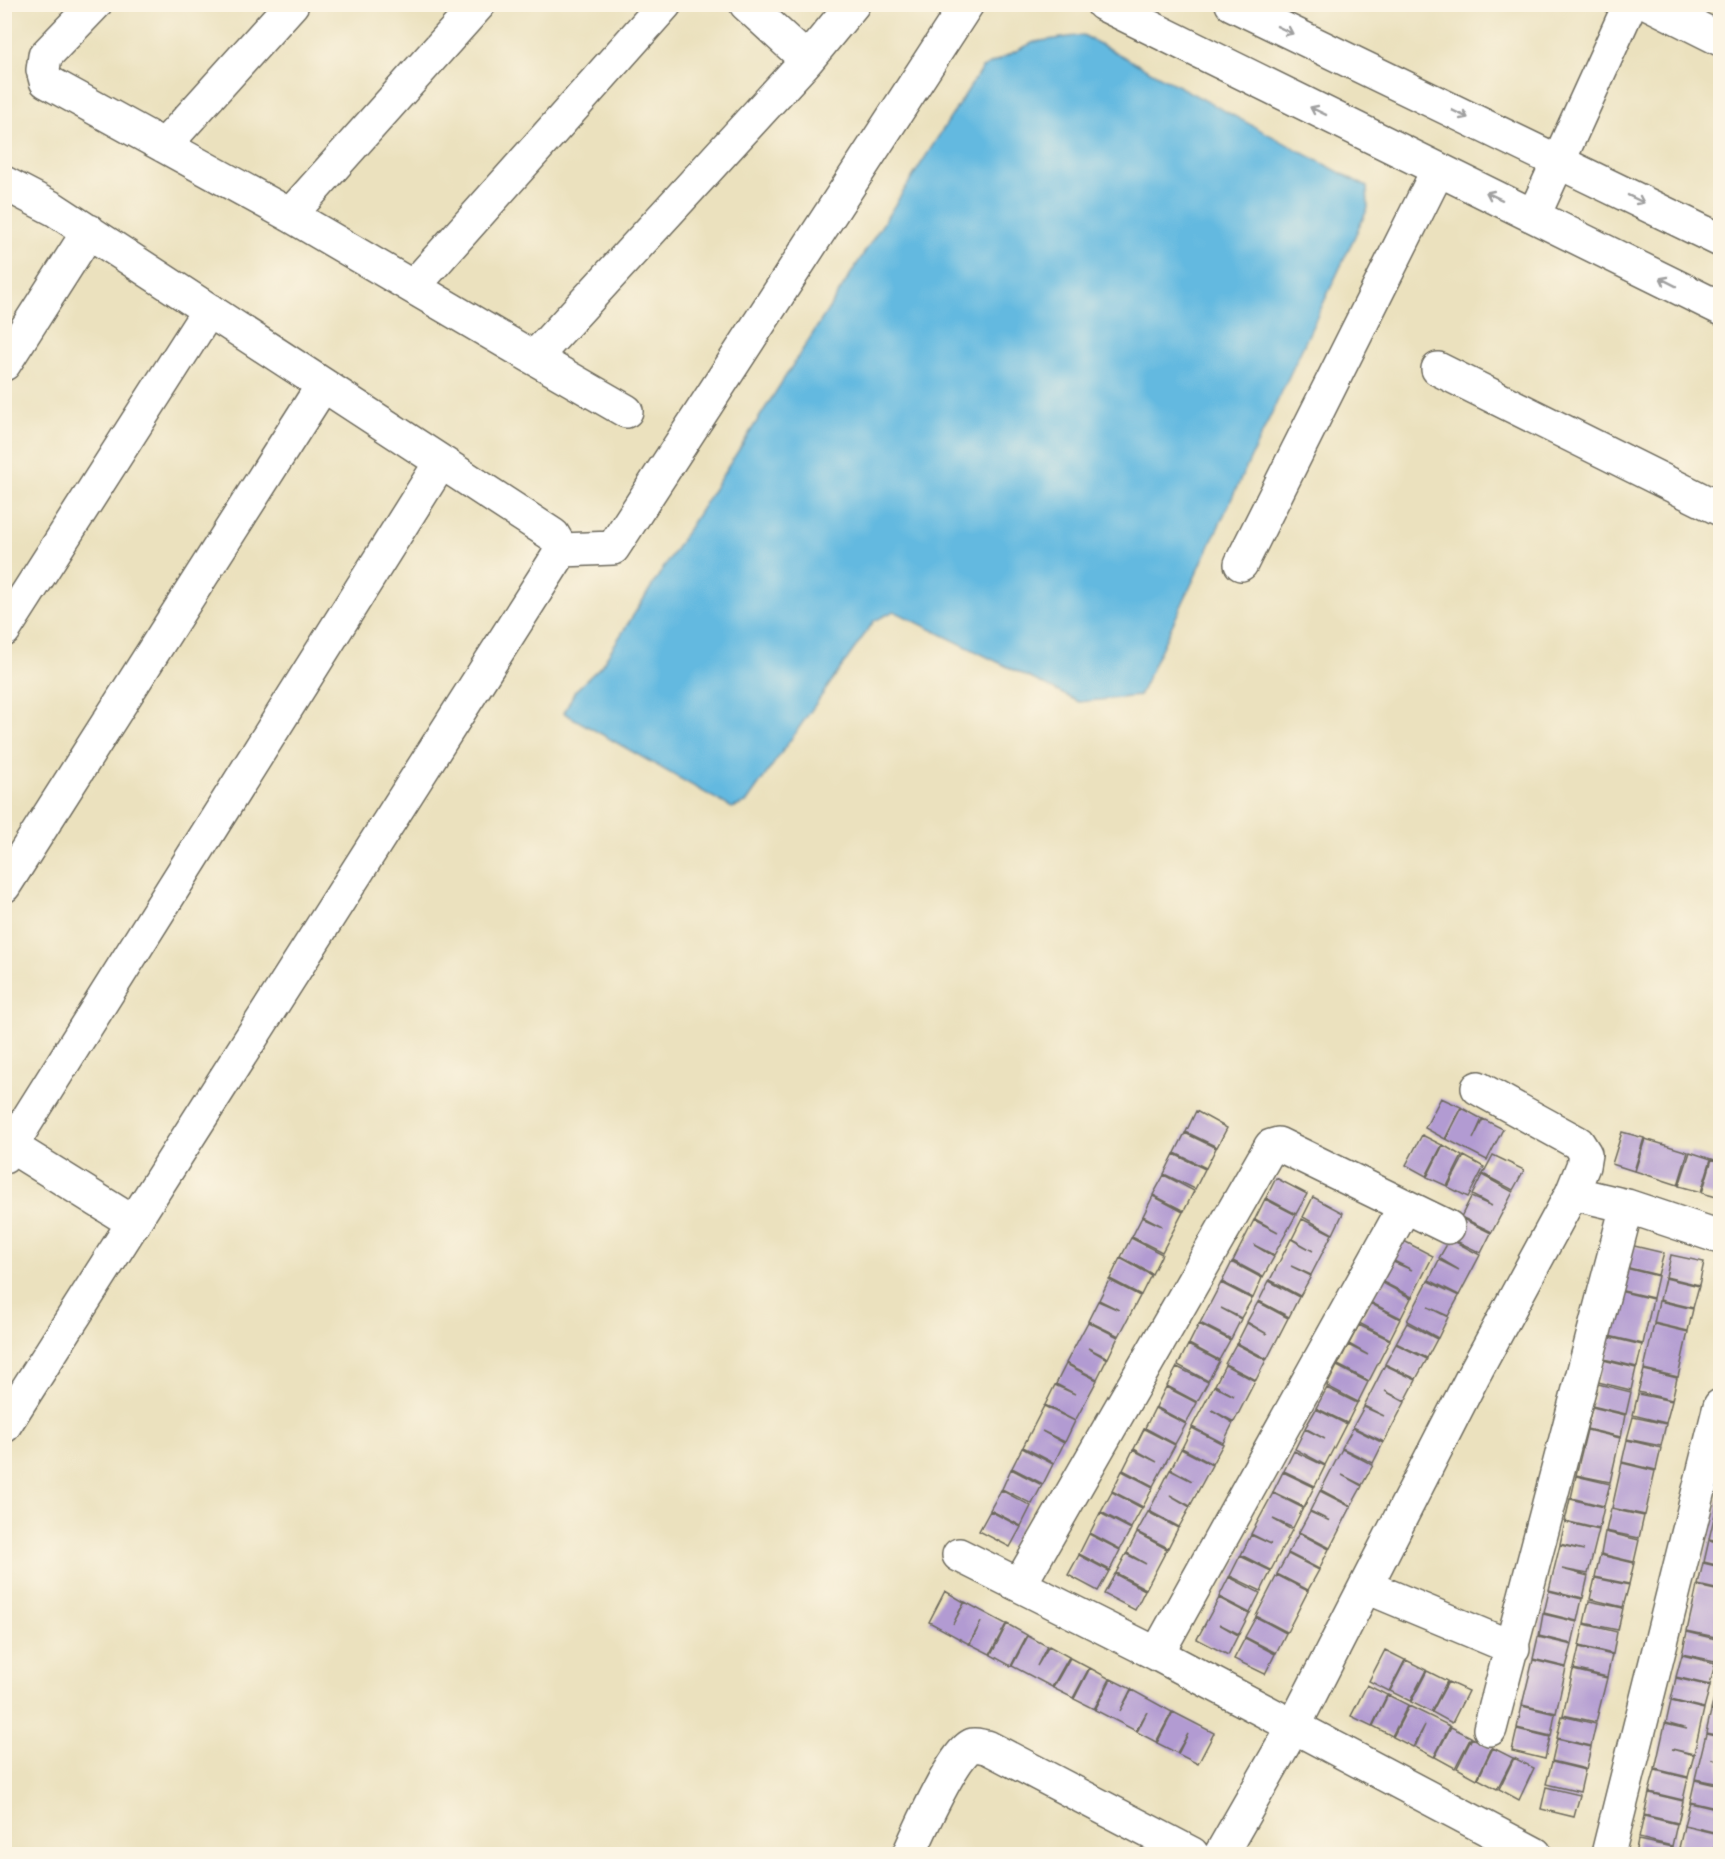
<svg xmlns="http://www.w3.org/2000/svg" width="1725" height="1859" viewBox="0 0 1725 1859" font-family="Dekko,sans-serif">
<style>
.water{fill:#64b9e0;stroke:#487286;stroke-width:1.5}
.building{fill:#b29bd2}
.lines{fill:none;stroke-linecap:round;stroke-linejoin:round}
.minor-casing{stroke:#6e6b5e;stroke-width:36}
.minor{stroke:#fff;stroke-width:33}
.oneway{stroke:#a0a0a0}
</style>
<rect width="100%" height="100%" fill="#fcf5e5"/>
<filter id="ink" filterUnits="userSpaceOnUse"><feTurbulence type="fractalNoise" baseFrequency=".0167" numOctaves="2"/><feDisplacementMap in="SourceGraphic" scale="12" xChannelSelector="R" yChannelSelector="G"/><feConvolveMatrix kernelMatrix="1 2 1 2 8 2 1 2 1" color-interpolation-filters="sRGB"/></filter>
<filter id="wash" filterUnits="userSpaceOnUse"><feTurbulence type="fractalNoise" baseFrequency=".008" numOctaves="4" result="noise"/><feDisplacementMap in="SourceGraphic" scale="24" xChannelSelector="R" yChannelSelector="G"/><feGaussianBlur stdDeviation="1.35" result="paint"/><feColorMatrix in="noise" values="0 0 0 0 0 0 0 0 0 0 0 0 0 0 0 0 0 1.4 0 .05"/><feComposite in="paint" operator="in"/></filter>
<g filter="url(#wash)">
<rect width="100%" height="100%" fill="#ebe1be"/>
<path class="water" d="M1083,35L1367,187L1368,208L1139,696L1079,702L894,611L874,621L746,803L732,808L564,713L575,691L601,666L982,68L1034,42Z"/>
<g id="blocks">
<path class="building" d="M1441,1098L1461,1107L1445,1139L1425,1128Z
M1462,1108L1482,1119L1473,1139L1483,1119L1503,1129L1487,1160L1446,1139Z
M1196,1111L1227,1128L1217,1147L1186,1132Z
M1622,1132L1644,1138L1634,1171L1612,1164Z
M1185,1133L1216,1148L1206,1168L1175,1153Z
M1422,1135L1442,1145L1426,1176L1406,1165Z
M1645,1139L1688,1152L1678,1185L1635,1171Z
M1443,1145L1462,1156L1447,1186L1427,1177Z
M1690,1152L1711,1159L1701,1192L1679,1186Z
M1174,1154L1205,1169L1195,1189L1164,1174Z
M1493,1155L1524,1170L1513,1190L1483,1174Z
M1464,1156L1484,1167L1468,1197L1448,1187Z
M1712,1159L1720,1162V1198L1702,1193Z
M1164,1175L1194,1191L1184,1211L1153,1195Z
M1482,1175L1513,1192L1492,1232L1461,1217L1471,1197L1492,1206L1472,1195Z
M1276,1178L1307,1194L1296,1214L1266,1198Z
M1153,1196L1183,1212L1162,1252L1132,1237L1142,1217L1162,1226L1143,1216Z
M1313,1197L1343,1213L1333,1234L1303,1217Z
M1265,1199L1296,1215L1274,1255L1254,1245L1274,1257L1263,1277L1233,1261L1254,1220L1278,1232L1255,1219Z
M1461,1218L1491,1233L1481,1253L1450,1238Z
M1302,1219L1332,1234L1311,1275L1291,1266L1311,1276L1300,1296L1270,1280L1291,1239L1313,1251L1292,1239Z
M1131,1238L1162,1254L1152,1274L1121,1257Z
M1450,1239L1480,1255L1459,1295L1429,1280L1439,1260L1459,1270L1439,1258Z
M1402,1240L1433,1256L1412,1297L1381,1281L1391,1261L1412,1270L1392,1260Z
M1630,1245L1664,1253L1658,1275L1625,1267Z
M1671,1255L1704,1262L1699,1285L1666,1277Z
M1120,1258L1151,1275L1141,1295L1110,1279Z
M1232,1262L1262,1278L1253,1298L1222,1282Z
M1625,1268L1658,1276L1653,1298L1619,1290Z
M1665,1278L1699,1286L1693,1308L1660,1300Z
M1109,1280L1140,1296L1119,1336L1088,1321L1098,1301L1119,1310L1099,1300Z
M1269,1281L1299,1297L1289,1317L1259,1301Z
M1428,1281L1459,1296L1448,1316L1428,1307L1448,1317L1438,1338L1407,1321Z
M1381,1282L1411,1298L1401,1318L1370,1302Z
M1221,1283L1252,1299L1241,1318L1221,1308L1241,1319L1231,1339L1200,1323Z
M1619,1291L1653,1299L1643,1344L1609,1336Z
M1659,1301L1693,1309L1688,1331L1654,1323Z
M1258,1302L1288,1318L1267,1359L1237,1343L1247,1323L1267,1334L1247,1322Z
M1370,1303L1400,1319L1390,1339L1359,1323Z
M1088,1322L1118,1337L1108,1358L1088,1348L1107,1359L1097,1379L1066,1363Z
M1407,1323L1437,1339L1427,1358L1396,1343Z
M1199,1324L1230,1340L1219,1360L1189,1344Z
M1654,1324L1688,1332L1678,1377L1644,1369Z
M1359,1325L1390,1340L1369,1381L1338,1365L1348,1345L1368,1355L1349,1344Z
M1609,1337L1642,1345L1637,1367L1604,1359Z
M1236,1344L1266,1360L1256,1380L1225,1364Z
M1396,1344L1427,1359L1416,1379L1385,1364Z
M1188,1345L1219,1361L1208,1381L1178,1365Z
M1603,1360L1636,1368L1631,1390L1598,1382Z
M1066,1364L1097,1380L1075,1421L1045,1405L1055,1385L1075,1394L1056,1384Z
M1225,1365L1255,1381L1234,1422L1212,1410L1233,1423L1223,1443L1192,1427L1214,1386L1234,1396L1215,1385Z
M1385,1365L1416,1380L1405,1401L1385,1391L1405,1402L1384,1442L1353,1427L1364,1407L1384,1416L1364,1406Z
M1337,1366L1368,1382L1358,1402L1327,1386Z
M1177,1367L1208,1382L1197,1402L1167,1386Z
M1644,1370L1677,1378L1672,1400L1638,1392Z
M1598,1384L1631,1392L1626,1414L1592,1406Z
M1166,1387L1197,1403L1186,1423L1156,1407Z
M1327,1388L1357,1403L1347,1423L1316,1408Z
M1638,1394L1672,1401L1666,1423L1633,1415Z
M1044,1406L1075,1421L1065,1442L1042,1431L1064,1443L1054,1463L1023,1447Z
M1592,1407L1625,1415L1621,1437L1587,1429Z
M1155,1408L1186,1424L1175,1444L1145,1428Z
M1316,1409L1346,1424L1325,1465L1295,1449L1305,1429L1325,1439L1305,1428Z
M1633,1417L1666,1424L1661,1446L1627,1439Z
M1192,1428L1223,1444L1212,1464L1182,1448Z
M1353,1428L1383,1443L1373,1463L1342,1448Z
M1144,1429L1175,1445L1153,1486L1123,1470L1133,1450L1157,1462L1134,1449Z
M1587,1430L1620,1438L1610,1482L1576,1475Z
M1627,1440L1661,1448L1656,1470L1622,1462Z
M1022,1448L1053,1464L1043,1484L1012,1468Z
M1181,1449L1212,1465L1190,1506L1170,1495L1190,1507L1179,1527L1149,1511L1170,1470L1192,1481L1171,1469Z
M1342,1449L1373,1465L1362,1485L1342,1475L1362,1486L1351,1506L1321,1490Z
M1294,1451L1325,1466L1315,1486L1284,1471Z
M1622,1463L1655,1471L1645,1515L1612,1508Z
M1011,1469L1042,1485L1032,1504L1002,1489Z
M1122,1471L1153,1487L1143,1507L1112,1491Z
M1283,1472L1314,1487L1304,1507L1273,1492Z
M1576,1476L1610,1484L1604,1506L1571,1498Z
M1001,1490L1031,1506L1021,1526L990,1510Z
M1320,1491L1351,1507L1330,1548L1299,1532L1310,1512L1330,1521L1310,1511Z
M1112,1492L1142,1508L1131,1528L1101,1512Z
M1273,1493L1303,1508L1293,1528L1273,1519L1292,1530L1271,1570L1241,1555L1251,1535L1271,1544L1251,1534Z
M1720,1493V1541L1709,1539Z
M1570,1499L1604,1507L1599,1529L1565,1521Z
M1611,1509L1644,1516L1639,1538L1606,1531Z
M990,1511L1021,1527L1010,1547L979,1531Z
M1148,1512L1178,1528L1168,1548L1137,1532Z
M1100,1513L1131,1529L1120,1549L1090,1533Z
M1565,1522L1599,1530L1588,1574L1562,1569L1588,1576L1583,1598L1549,1590L1560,1545L1584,1550L1560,1544Z
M1605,1532L1639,1540L1634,1562L1601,1554Z
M1137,1533L1167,1549L1146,1589L1116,1573L1126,1554L1146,1564L1127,1553Z
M1299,1533L1329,1549L1319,1569L1288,1553Z
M1089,1534L1120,1550L1110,1570L1079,1554Z
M1709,1540L1720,1543V1566L1704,1562Z
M1288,1554L1319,1570L1308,1590L1277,1574Z
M1079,1555L1109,1571L1098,1591L1068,1575Z
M1600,1555L1634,1563L1629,1584L1595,1577Z
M1240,1556L1271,1571L1261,1591L1230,1576Z
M1703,1563L1720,1567V1590L1698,1585Z
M1115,1574L1145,1590L1135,1610L1104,1594Z
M1277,1575L1308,1591L1287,1632L1256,1616Z
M1229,1577L1260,1593L1250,1613L1219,1597Z
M1595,1578L1629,1585L1623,1607L1590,1599Z
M1697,1586L1720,1591V1638L1687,1631Z
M945,1591L964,1602L953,1624L965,1602L1006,1624L990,1654L970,1644L981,1622L969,1644L929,1622Z
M1549,1591L1582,1599L1577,1621L1544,1613Z
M1219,1598L1249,1614L1239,1634L1219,1624L1238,1635L1228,1655L1197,1639Z
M1589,1601L1623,1608L1618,1630L1584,1623Z
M1543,1614L1577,1622L1572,1644L1539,1636Z
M1256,1617L1286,1633L1276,1653L1245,1637Z
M1007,1624L1027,1635L1011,1666L991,1655Z
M1584,1624L1617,1632L1613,1654L1579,1646Z
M1687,1632L1720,1640L1715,1661L1682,1654Z
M1028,1636L1047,1646L1037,1666L1049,1646L1069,1657L1052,1687L1012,1666Z
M1538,1637L1572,1645L1566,1667L1533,1659Z
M1245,1638L1275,1654L1265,1674L1234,1659Z
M1579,1647L1612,1655L1607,1677L1574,1669Z
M1385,1650L1405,1660L1389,1691L1369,1681Z
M1682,1655L1715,1663L1710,1685L1676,1677Z
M1070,1658L1089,1668L1073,1698L1053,1688Z
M1406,1660L1426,1670L1410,1701L1390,1691Z
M1533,1660L1566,1668L1556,1713L1522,1705Z
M1090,1668L1110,1679L1094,1709L1074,1699Z
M1573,1670L1607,1678L1596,1722L1563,1715Z
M1427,1671L1447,1681L1431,1712L1411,1702Z
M1676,1678L1710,1686L1704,1708L1671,1700Z
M1111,1679L1131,1689L1120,1711L1132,1690L1172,1712L1156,1742L1137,1732L1147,1712L1136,1731L1095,1710Z
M1448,1682L1468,1691L1452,1723L1432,1712Z
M1367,1685L1387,1695L1372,1726L1351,1716Z
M1717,1688L1720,1689V1712L1711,1710Z
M1388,1695L1408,1705L1392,1736L1373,1726Z
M1671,1701L1704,1709L1694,1754L1672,1749L1694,1755L1688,1777L1655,1769L1665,1724L1687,1729L1666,1723Z
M1409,1706L1450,1726L1434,1757L1415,1747L1425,1725L1413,1747L1393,1737Z
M1522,1706L1555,1714L1551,1736L1517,1728Z
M1711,1711L1720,1713V1736L1706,1733Z
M1173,1712L1214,1733L1198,1764L1178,1754L1188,1734L1177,1753L1157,1743Z
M1562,1716L1596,1724L1591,1746L1557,1738Z
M1451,1727L1471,1737L1455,1768L1435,1757Z
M1517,1729L1550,1737L1545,1759L1512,1751Z
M1706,1734L1720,1737V1760L1712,1759L1720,1761V1784L1695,1779Z
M1472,1738L1492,1747L1477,1779L1457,1768Z
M1557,1739L1591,1747L1586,1769L1552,1761Z
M1493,1748L1513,1758L1497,1789L1478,1779Z
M1514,1758L1534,1768L1519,1800L1499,1789Z
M1552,1762L1585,1770L1580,1792L1546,1784Z
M1655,1770L1688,1778L1683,1800L1649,1792Z
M1695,1780L1720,1786V1809L1690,1802Z
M1546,1787L1580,1795L1574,1817L1541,1809Z
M1649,1793L1683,1801L1678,1823L1644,1815Z
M1690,1803L1720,1810L1718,1833L1684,1825Z
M1644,1816L1677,1824L1672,1846L1639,1838Z
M1684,1826L1718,1834L1713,1854L1679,1848Z
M1638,1840L1672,1847L1670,1854H1635Z
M1679,1849L1698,1854H1678Z"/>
</g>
</g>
<g filter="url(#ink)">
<use href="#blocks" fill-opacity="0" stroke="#6e6b5e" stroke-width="1.5"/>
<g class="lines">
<g class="minor-casing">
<path id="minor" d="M95,4L45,56L43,70L46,81L290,215L534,358L807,60L853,4
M746,4L807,60
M1103,4L1720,308
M1232,4L1720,240
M1650,4L1720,39
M164,146L292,4
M4,183L54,209L553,535L562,550L613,548L967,4
M290,215L479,4
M1534,215L1630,4
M413,287L665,4
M534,358L626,411
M4,364L89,231
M1438,369L1720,509
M1241,564L1438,170
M4,630L209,310
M4,886L323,385
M4,1142L134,1223
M4,1157L441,462
M1572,1193L1627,1206L1720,1237
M4,1426L562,550
M959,1555L1157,1654L1535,1854
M1020,1584L1271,1146L1278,1144L1448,1227
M1367,1587L1513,1648
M1157,1654L1404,1208
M1490,1729L1627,1206
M909,1854C917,1836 956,1748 973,1745C976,1744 983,1747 987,1747L1192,1854
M1221,1854L1293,1728L1473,1376L1572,1193L1583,1166L1585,1154L1578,1143L1478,1088
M1608,1854L1720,1406"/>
</g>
<use href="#minor" class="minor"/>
</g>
<defs><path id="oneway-shaft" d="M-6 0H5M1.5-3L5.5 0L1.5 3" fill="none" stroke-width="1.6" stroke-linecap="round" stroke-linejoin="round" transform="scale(1.5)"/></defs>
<g class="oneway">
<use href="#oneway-shaft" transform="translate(1285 30) rotate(26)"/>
<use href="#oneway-shaft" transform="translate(1318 111) rotate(-154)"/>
<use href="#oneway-shaft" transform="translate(1460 114) rotate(26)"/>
<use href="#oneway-shaft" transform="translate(1494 196) rotate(-155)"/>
<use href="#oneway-shaft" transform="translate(1636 199) rotate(26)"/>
<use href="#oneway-shaft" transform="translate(1668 282) rotate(-153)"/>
</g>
</g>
<rect width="1725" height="1859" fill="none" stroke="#fcf5e5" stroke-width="24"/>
</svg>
